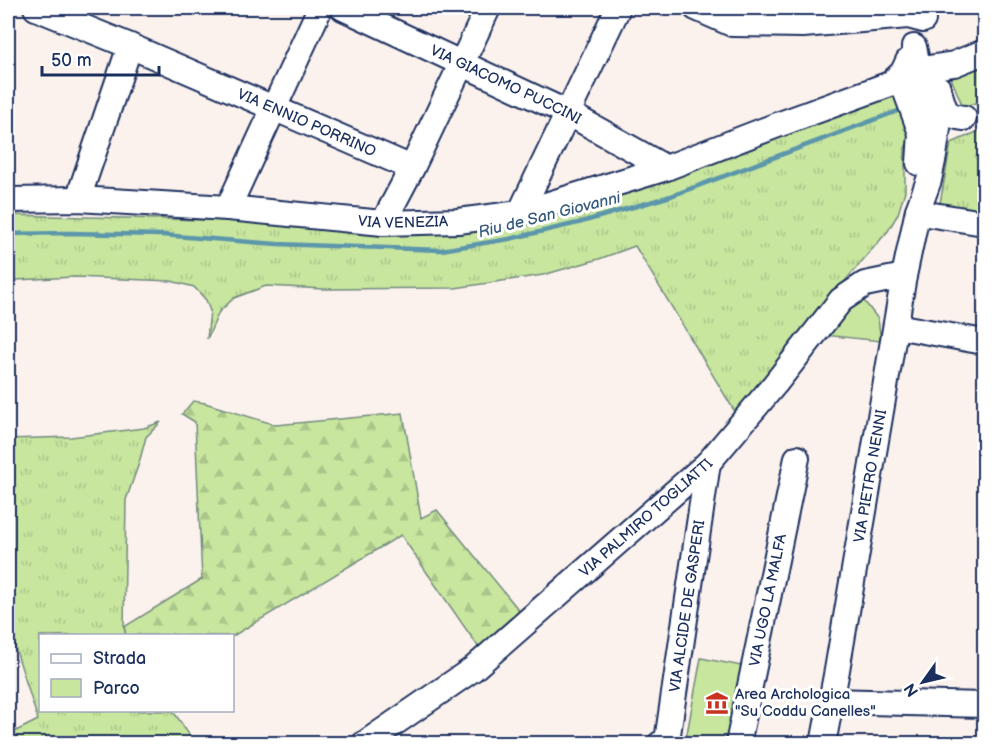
<svg xmlns="http://www.w3.org/2000/svg" width="992" height="751" viewBox="0 0 992 751" font-family="'Balsamiq Sans',sans-serif">
<style>
.grass{fill:url(#grass-tufts);stroke:#728a7e;stroke-width:1.5}
.forest{fill:url(#forest-firs);stroke:#728a7e;stroke-width:1.5}
.park{fill:#c8e69e;stroke:#728a7e;stroke-width:1.5}
.lines{fill:none;stroke-linecap:round;stroke-linejoin:round}
.stream{stroke:#5c96ab;stroke-width:4.5}
.minor-casing{stroke:#1b2f5e;stroke-width:28}
.minor{stroke:#fff;stroke-width:24}
.labels{text-anchor:middle;stroke-width:6;stroke-linejoin:round;paint-order:stroke}
.street-label{font-size:15px;fill:#1b2f5e;stroke:#fff}
.poi-label{font-size:15px;fill:#1b2f5e;stroke:#fff;text-anchor:start}
.water-label{font-size:16px;font-style:italic;fill:#365a7e;stroke:#fff}
</style>
<defs>
<pattern id="grass-tufts" width="24" height="20" patternUnits="userSpaceOnUse" patternTransform="scale(1.5)"><rect width="24" height="20" fill="#c8e69e"/><path d="M3 7l-1-3M5 7V3M7 7l1-3M15 17l-1-3M17 17v-4M19 17l1-3" fill="none" stroke="#abc68a"/></pattern>
<pattern id="forest-firs" width="22" height="20" patternUnits="userSpaceOnUse" patternTransform="scale(1.5)"><rect width="22" height="20" fill="#c8e69e"/><path d="M5 1l3.5 6h-7zM16 11l3.5 6h-7z" fill="#abc68a"/></pattern>
</defs>
<rect width="100%" height="100%" fill="#fcf2ed"/>
<filter id="ink" filterUnits="userSpaceOnUse"><feTurbulence type="fractalNoise" baseFrequency=".0167" numOctaves="2"/><feDisplacementMap in="SourceGraphic" scale="12" xChannelSelector="R" yChannelSelector="G"/><feConvolveMatrix kernelMatrix="1 2 1 2 8 2 1 2 1" color-interpolation-filters="sRGB"/></filter>
<g filter="url(#ink)">
<path class="grass" d="M892,91L898,94L913,131L905,148V191L898,214L888,231L856,268L735,412L635,246L599,259L543,275L455,288L324,289L266,286L234,298L219,312L207,339L210,311L206,300L194,287L171,281L74,277L16,280L8,291V215L361,224L446,233Z
M984,129V211L940,203L951,143Z
M161,422L146,437L139,463L126,500L124,627L126,635L40,636V710L173,711L195,743H8V735L38,720L8,625V439L71,437L144,428Z"/>
<path class="forest" d="M193,401L205,403L276,425L403,413L421,518L437,510L522,614L479,648L401,535L233,636L126,635L124,627L202,579L195,422L182,414Z"/>
<path class="park" d="M984,59V100L963,107L949,73Z
M851,300L865,302L878,319L881,341L823,335Z
M701,658L747,667L732,743H709L686,739Z"/>
<g class="lines">
<path class="stream" d="M8,234L70,233L162,235L277,244L441,250L509,239L578,223L671,196L903,109"/>
<g class="minor-casing">
<g id="minor">
<path id="s1" d="M36,8L130,46L412,168"/>
<path id="s2" d="M343,8L568,113L666,168"/>
<path d="M696,8L732,24L803,25L908,16L923,20"/>
<path d="M908,61L903,72V84L921,133L919,163"/>
<path d="M938,88C945,107 942,116 964,118"/>
<path d="M78,199L130,46"/>
<path id="s3" d="M8,200L78,199L228,208L383,223L458,221L520,213L666,168L780,124L890,84L903,72L954,64L984,52"/>
<path d="M228,208L320,8"/>
<path d="M918,210L927,214L984,223"/>
<path d="M520,213L618,8"/>
<path d="M383,223L412,168L488,8"/>
<path d="M896,326L984,342"/>
<path d="M831,701L984,705"/>
<path id="s4" d="M364,744L473,669L708,463L775,384L841,300L865,284L904,276"/>
<path id="s5" d="M660,744L667,741L708,463"/>
<path id="s6" d="M738,744L797,458"/>
<path id="s7" d="M823,744L837,670L904,276L918,210L929,180L934,156L938,128L921,80L914,47"/>
</g>
</g>
<use href="#minor" class="minor"/>
</g>
</g>
<defs>
<g id="museum-bare" transform="scale(1.8)"><path d="M0-6L6-3V-2H-6V-3ZM-5-1h2V3h-2ZM-1-1h2V3h-2ZM3-1h2V3H3ZM-6 4H6V6H-6Z" fill="#c8321e" stroke="#fff" stroke-width="2.5" paint-order="stroke"/></g>
</defs>
<g fill-rule="evenodd">
<use href="#museum-bare" x="717" y="703"/>
</g>
<g class="labels">
<g class="street-label">
<text dy="5" stroke="none"><textPath href="#s2" startOffset="180">VIA GIACOMO PUCCINI</textPath></text>
<text dy="5" stroke="none"><textPath href="#s1" startOffset="294">VIA ENNIO PORRINO</textPath></text>
<text dy="5" stroke="none"><textPath href="#s3" startOffset="396">VIA VENEZIA</textPath></text>
<text dy="5" stroke="none"><textPath href="#s7" startOffset="272">VIA PIETRO NENNI</textPath></text>
<text dy="5" stroke="none"><textPath href="#s4" startOffset="362">VIA PALMIRO TOGLIATTI</textPath></text>
<text dy="5" stroke="none"><textPath href="#s6" startOffset="147">VIA UGO LA MALFA</textPath></text>
<text dy="5" stroke="none"><textPath href="#s5" startOffset="144">VIA ALCIDE DE GASPERI</textPath></text>
</g>
<g class="poi-label">
<text x="735" y="699">Area Archologica<tspan x="735" dy="17">"Su Coddu Canelles"</tspan></text>
</g>
<g class="water-label">
<text transform="translate(549 214) rotate(-14)" y="6">Riu de San Giovanni</text>
</g>
</g>
<rect width="992" height="751" fill="none" stroke="#fff" stroke-width="30"/>
<rect x="15" y="15" width="962" height="721" fill="none" stroke="#1b2f5e" stroke-width="2" filter="url(#ink)"/>
<rect x="39" y="634" width="195" height="78" fill="#ffffff" stroke="#a4acbf" stroke-width="1.5"/>
<rect x="51" y="654" width="30" height="9" fill="#ffffff" stroke="#a4acbf" stroke-width="1.5"/>
<text x="93" y="664" font-size="18" fill="#1b2f5e">Strada</text>
<rect x="51" y="679" width="30" height="18" fill="#c8e69e" stroke="#a4acbf" stroke-width="1.5"/>
<text x="93" y="694" font-size="18" fill="#1b2f5e">Parco</text>
<g transform="translate(923 682) rotate(236)" stroke="#ffffff" stroke-width="4.5" paint-order="stroke">
<path d="M0-4.5L10 22L0 15L-10 22Z" fill="#1b2f5e"/>
<text y="-9" font-size="16" font-weight="bold" text-anchor="middle" fill="#1b2f5e">N</text>
</g>
<path d="M42 66v9h117v-9" fill="none" stroke="#1b2f5e" stroke-width="3"/>
<text x="51" y="66" font-size="18" fill="#1b2f5e" stroke="#ffffff" stroke-width="4.5" paint-order="stroke">50 m</text>
</svg>
